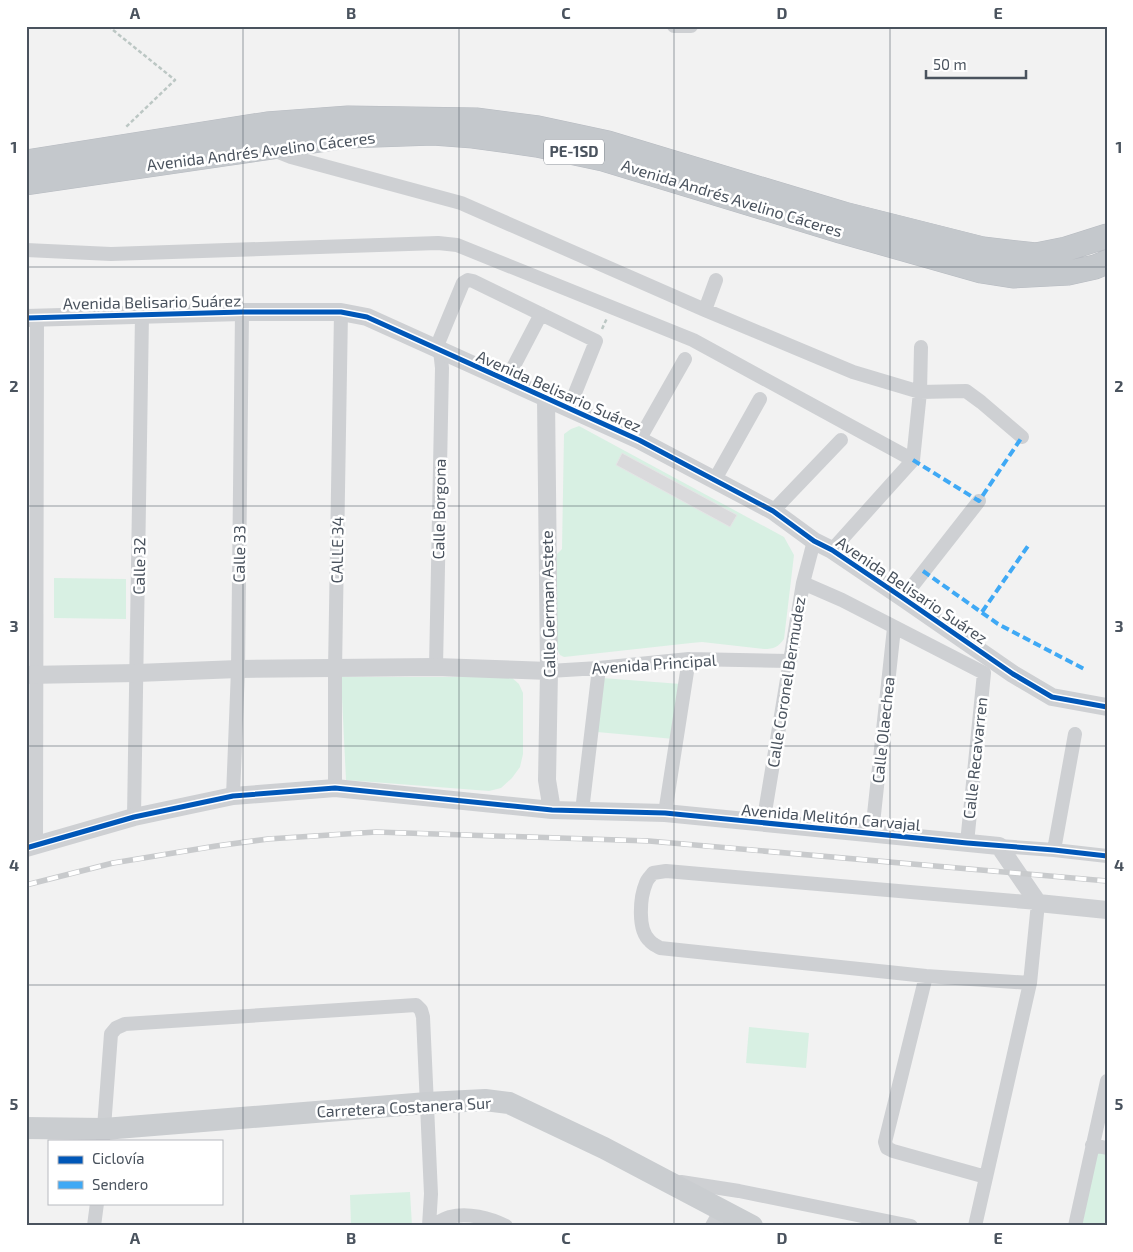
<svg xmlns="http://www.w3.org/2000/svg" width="1133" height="1252" viewBox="0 0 1133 1252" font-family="'Exo 2',sans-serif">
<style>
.green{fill:#d8f0e3}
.building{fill:#dadadc;stroke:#e4e4e5}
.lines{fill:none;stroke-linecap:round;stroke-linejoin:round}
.trunk-casing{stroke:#b7bbc1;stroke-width:25}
.path{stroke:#bcc7c4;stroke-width:2.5;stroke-dasharray:4 2.5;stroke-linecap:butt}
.minor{stroke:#ced0d3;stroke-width:14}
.tertiary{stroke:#ced0d3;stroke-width:18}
.primary{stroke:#cacdd0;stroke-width:22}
.trunk{stroke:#c4c8cc;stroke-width:24}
.rail-casing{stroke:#c8cacc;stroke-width:5.5}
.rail{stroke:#fff;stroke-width:4;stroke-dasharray:11;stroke-linecap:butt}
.quiet{stroke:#3fa9f5;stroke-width:4;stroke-dasharray:8 4;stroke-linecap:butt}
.cycleway-casing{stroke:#fff;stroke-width:8}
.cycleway{stroke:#0057b8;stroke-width:5}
.grid{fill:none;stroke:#4a535e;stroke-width:1;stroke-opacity:0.55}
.labels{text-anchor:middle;stroke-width:5;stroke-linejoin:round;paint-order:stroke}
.shield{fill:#fff;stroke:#80878e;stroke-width:1}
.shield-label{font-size:15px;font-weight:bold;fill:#4a535e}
.street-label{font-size:16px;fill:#4a535e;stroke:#fff}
.neatline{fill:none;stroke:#4a535e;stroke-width:2}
.grid-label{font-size:16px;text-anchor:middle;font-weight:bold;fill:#4a535e}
</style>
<rect width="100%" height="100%" fill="#f2f2f2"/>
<path class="green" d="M579,426L784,537L794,555L784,639C778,647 774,649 764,649L702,642L691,643L564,657L560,655L557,649V554L562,549L564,434L571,429Z
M54,578L126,579V619L54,618Z
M341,677H511L519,684L523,693V754L520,767L512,778L501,788L489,791L346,780Z
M602,678L681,684L674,739L597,732Z
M749,1027L809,1033L806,1068L746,1063Z
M1097,1152L1107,1154V1226H1082Z
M410,1192L412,1226H351L350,1195Z"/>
<path class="building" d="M622,453L737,515L730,527L616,465Z"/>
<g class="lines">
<g class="trunk-casing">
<path id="trunk" d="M26,162L267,124L348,118L476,120L538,128L608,143L844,214L983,249L1036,255L1066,249L1107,236
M26,183L348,136L433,133L473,136L537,145L603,159L840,231L981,271L1013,276L1068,273L1095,267L1107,262"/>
</g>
<path class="path" d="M108,26L175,80L126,127
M602,329L607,318"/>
<path class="minor" d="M674,26H691
M274,148L276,151L291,157L461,203L705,310L853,372L920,392L966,391L981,402L1022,437
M26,250L111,254L438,243L457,245L693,340L913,460
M705,310L716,280
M506,381L541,314
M639,440L685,359
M714,481L760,399
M773,511L841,440
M832,550L913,460L920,392L921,347
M803,583L842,600L984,673L967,843
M903,598L979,501
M436,667L442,368L439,341L463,283L468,280L473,281L596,341L569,408
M549,671L599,668L689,659L789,661
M335,788V670L341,312
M233,796L238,669L242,312
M582,811L599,668
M665,813L689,659
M134,817L142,315
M763,824L803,583L814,541
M872,833L894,628
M36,844L37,317
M999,846L1054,850L1107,856
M1054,850L1075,734
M926,976L885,1142L887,1148L893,1151L986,1177
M103,1141L111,1034L116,1028L125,1024L416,1005L421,1010L423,1017L431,1194L429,1226
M1092,1145L1107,1148
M681,1182L739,1191L911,1226
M94,1226L97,1203
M431,1226C437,1223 444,1219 450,1217C467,1212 490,1218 506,1226
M712,1226L722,1208
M975,1226L1030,983L1038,903L666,871L653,873C651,876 647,879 646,883C640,897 637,930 650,941C652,944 657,946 660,948L926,976L1030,983
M1075,1226L1107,1081"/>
<path class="tertiary" d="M26,318L242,312H341L367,317L639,440L773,511L814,541L832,550L903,598L1013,674L1052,697L1107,707
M546,398L549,671L547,780L552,810
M26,675L137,673L238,669L436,667L549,671
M26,848L134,817L233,796L335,788L552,810L665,813L999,846L1038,903L1107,910"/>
<path class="primary" d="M26,1128L104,1129L427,1103L485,1100L509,1103L604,1148L752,1226"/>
<use href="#trunk" class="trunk"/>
<g class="rail-casing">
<path id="rail" d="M26,885L113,863L216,846L268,839L376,832L649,841L1107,881"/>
</g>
<use href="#rail" class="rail"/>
<path class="quiet" d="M913,460L979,501L1022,437
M923,571L998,624L1086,670
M982,612L1028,546"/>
<g class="cycleway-casing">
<path id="cycleway" d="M26,318L242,312H341L367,317L639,440L773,511L814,541L832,550L903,598L1013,674L1052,697L1107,707
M26,848L134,817L233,796L335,788L552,810L665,813L967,843L1054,850L1107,856"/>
</g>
<use href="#cycleway" class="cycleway"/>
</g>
<path class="grid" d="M243,26V1226M459,26V1226M674,26V1226M890,26V1226M26,267H1107M26,506H1107M26,746H1107M26,985H1107"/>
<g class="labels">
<rect class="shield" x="544" y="139.5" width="60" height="25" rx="4"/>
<g class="shield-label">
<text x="574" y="157">PE-1SD</text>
</g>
<g class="street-label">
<text transform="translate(261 151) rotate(-7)" y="6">Avenida Andrés Avelino Cáceres</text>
<text transform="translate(732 198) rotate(17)" y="6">Avenida Andrés Avelino Cáceres</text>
<text transform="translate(152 302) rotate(-1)" y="6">Avenida Belisario Suárez</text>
<text transform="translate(559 391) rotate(24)" y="6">Avenida Belisario Suárez</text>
<text transform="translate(439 509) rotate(-89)" y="6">Calle Borgona</text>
<text transform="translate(337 550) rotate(-89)" y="6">CALLE 34</text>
<text transform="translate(239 554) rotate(-89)" y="6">Calle 33</text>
<text transform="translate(139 566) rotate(-89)" y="6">Calle 32</text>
<text transform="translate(912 590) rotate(34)" y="6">Avenida Belisario Suárez</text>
<text transform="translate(548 604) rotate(-91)" y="6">Calle German Astete</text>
<text transform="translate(654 664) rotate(-4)" y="6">Avenida Principal</text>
<text transform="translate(786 682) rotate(-81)" y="6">Calle Coronel Bermudez</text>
<text transform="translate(883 730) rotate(-84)" y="6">Calle Olaechea</text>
<text transform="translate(975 758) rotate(-84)" y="6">Calle Recavarren</text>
<text transform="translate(831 817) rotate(5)" y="6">Avenida Melitón Carvajal</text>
<text transform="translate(404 1107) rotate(-3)" y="6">Carretera Costanera Sur</text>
</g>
</g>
<rect width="1133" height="1252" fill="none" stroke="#ffffff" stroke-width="55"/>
<rect x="48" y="1140" width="175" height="65" fill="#ffffff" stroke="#b7babf"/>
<rect x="58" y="1156" width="25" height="8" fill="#0057b8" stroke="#b7babf"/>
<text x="92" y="1164" font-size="15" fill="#4a535e">Ciclovía</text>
<rect x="58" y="1181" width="25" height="8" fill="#3fa9f5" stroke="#b7babf"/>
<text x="92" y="1190" font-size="15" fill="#4a535e">Sendero</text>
<path d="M926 70v8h100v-8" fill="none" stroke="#4a535e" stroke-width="2.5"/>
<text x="933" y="70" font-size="15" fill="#4a535e" stroke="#ffffff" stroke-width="4" paint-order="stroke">50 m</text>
<rect x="28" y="28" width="1078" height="1196" class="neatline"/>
<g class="grid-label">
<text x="135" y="19">A</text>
<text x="351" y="19">B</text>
<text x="566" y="19">C</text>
<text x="782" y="19">D</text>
<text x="998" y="19">E</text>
<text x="14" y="153">1</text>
<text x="1119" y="153">1</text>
<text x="14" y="392">2</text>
<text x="1119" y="392">2</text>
<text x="14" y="632">3</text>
<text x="1119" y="632">3</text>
<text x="14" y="871">4</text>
<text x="1119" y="871">4</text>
<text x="14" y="1110">5</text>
<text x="1119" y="1110">5</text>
<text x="135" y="1244">A</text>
<text x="351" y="1244">B</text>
<text x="566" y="1244">C</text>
<text x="782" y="1244">D</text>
<text x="998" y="1244">E</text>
</g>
</svg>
